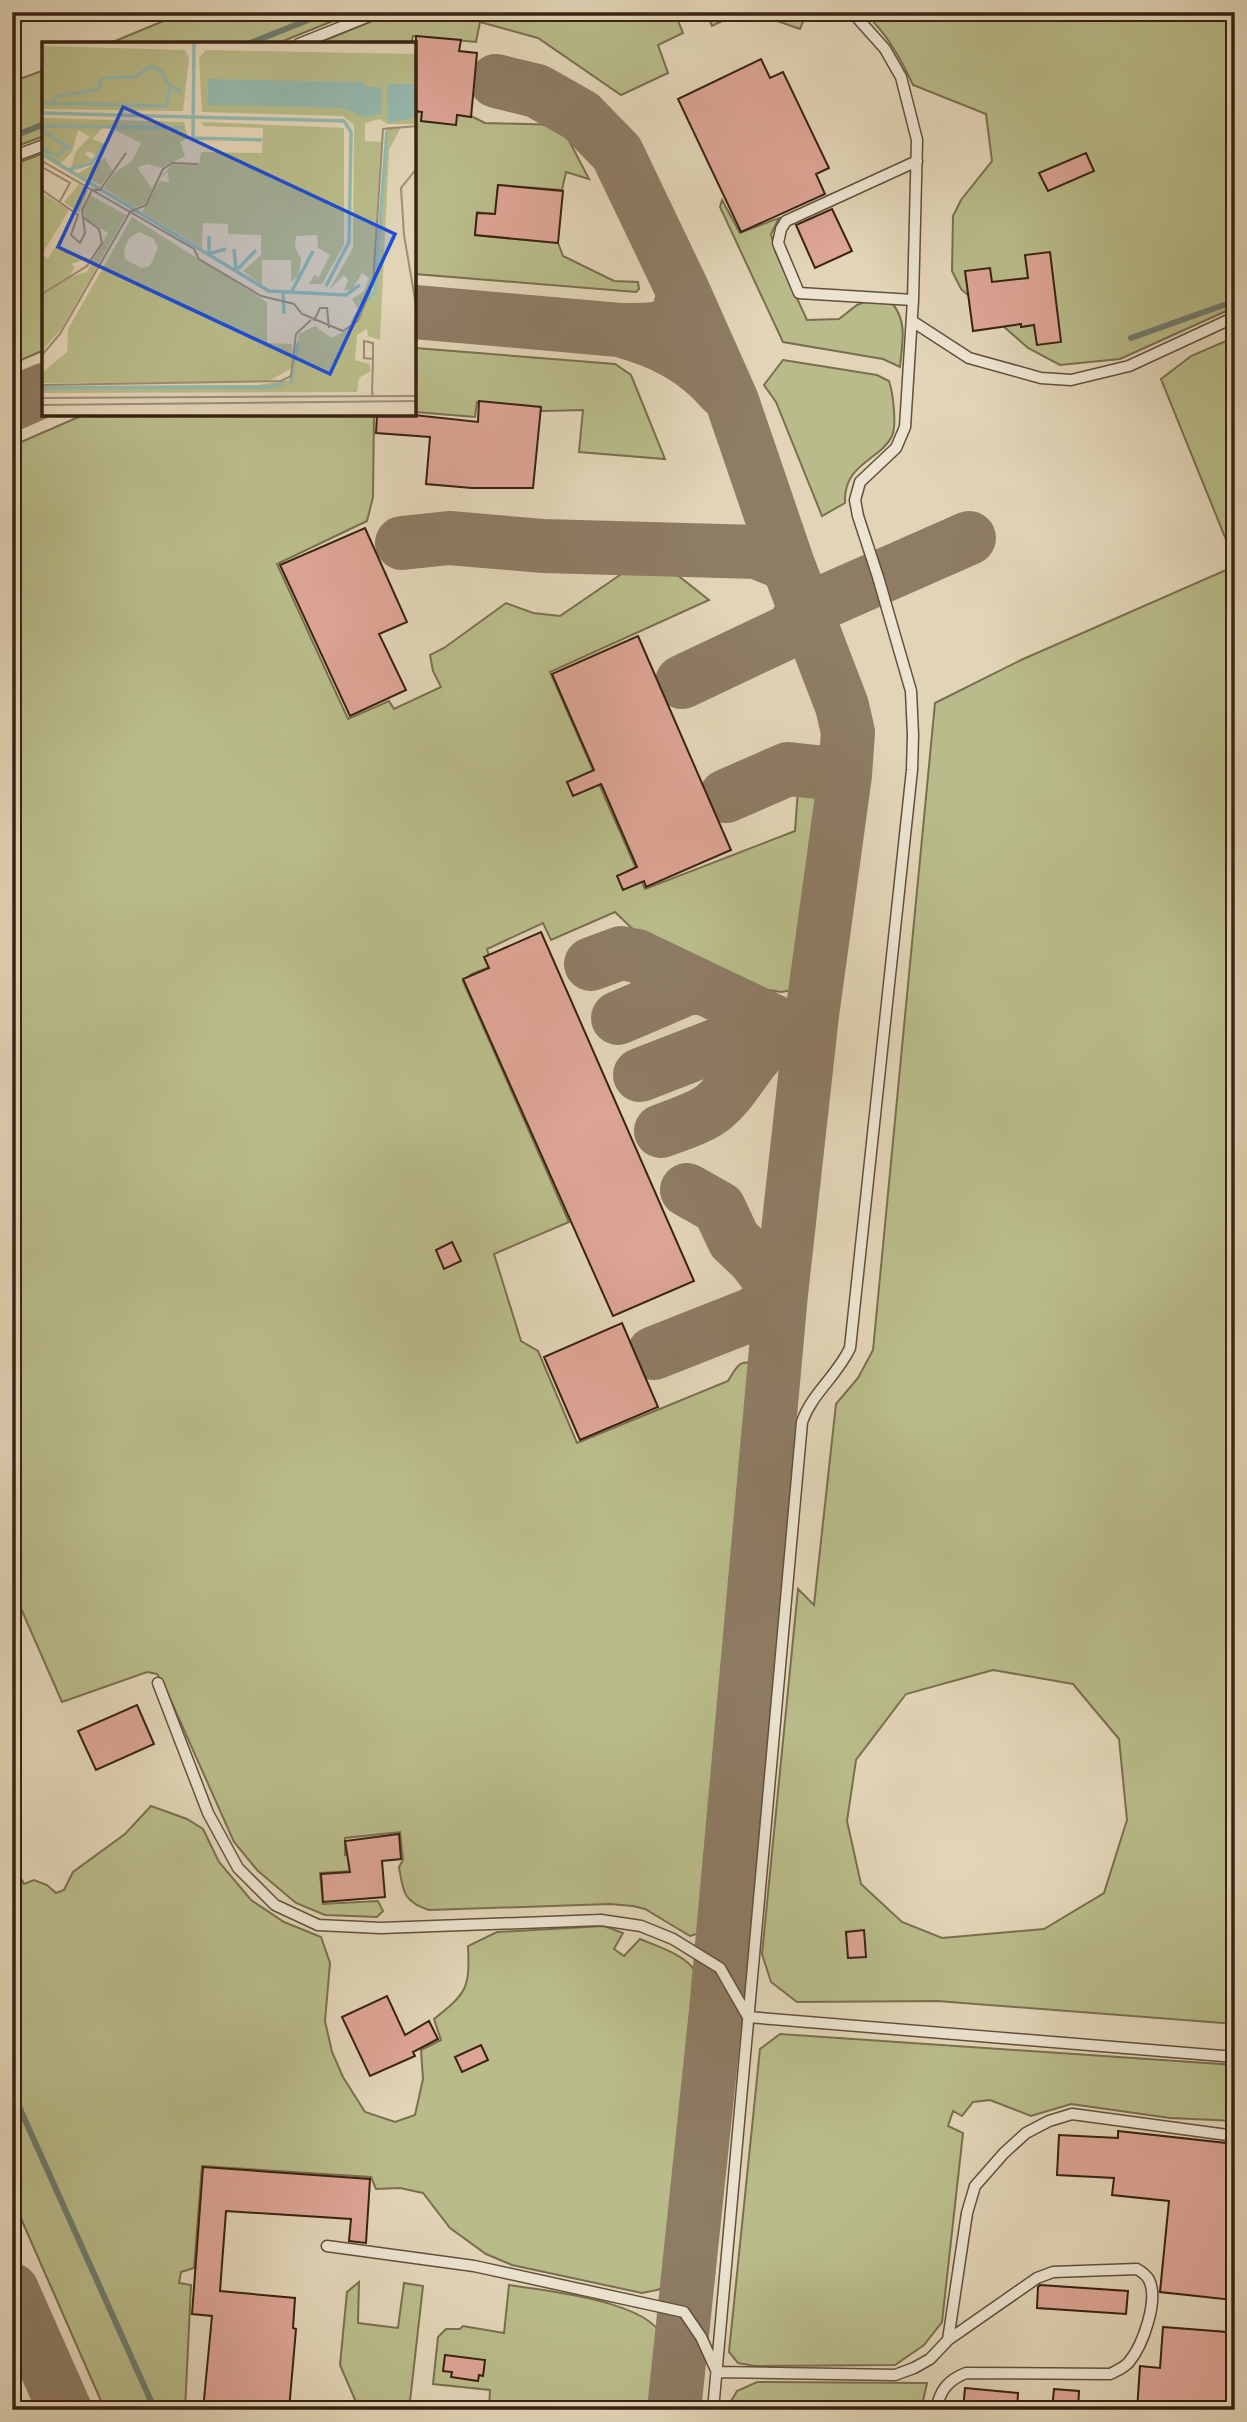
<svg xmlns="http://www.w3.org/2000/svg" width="1247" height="2422" viewBox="0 0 1247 2422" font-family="Vollkorn,serif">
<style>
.green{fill:#b9bc8a;stroke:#796f4e;stroke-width:2;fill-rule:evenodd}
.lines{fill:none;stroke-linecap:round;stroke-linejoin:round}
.stream{stroke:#707d70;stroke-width:6}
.taxiway{stroke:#8e7c64;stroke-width:54}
.building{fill:#dda595;stroke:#392212;stroke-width:2}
.lane-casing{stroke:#634f3b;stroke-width:13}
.lane{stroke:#ece4d0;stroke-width:10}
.inset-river{fill:none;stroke:#95b9ae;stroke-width:3.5}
.inset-road{fill:none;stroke:#9e8d75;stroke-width:2}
.view{fill:#1d4ed8;fill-opacity:0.15;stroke:#1d4ed8;stroke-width:3.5}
.inset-edge{fill:none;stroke:#392212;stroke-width:3.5}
</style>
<rect width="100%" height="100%" fill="#e2d5b7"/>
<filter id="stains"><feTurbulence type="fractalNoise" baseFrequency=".00286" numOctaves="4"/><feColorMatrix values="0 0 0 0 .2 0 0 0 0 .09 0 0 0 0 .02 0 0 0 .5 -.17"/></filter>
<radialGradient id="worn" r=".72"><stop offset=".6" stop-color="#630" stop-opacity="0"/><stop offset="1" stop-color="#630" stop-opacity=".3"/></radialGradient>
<path class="green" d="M185,12H355L276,44H108Z
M394,12H706L677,18L683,33L658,45L668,73L621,95L538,38L480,22L476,42L413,36L411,44H316Z
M706,12H741L712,26Z
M751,12H807L800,29Z
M864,12H1235V307L1120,359L1060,365L1028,348L961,289L952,271L953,216L961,200L992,161L986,114L913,85C900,57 887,34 864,12Z
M44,70V136L12,148V82Z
M415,111L471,116L485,123L561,125L589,179L566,172L562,190L498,185L495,214L477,212L475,235L558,243L563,256L614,281L638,282L639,289L636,292L415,274Z
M44,153V350L12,364V165Z
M722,200L740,233L779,218L771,234L775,251L807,320L839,319L857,305L867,301L892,303C908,322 902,343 900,367L883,359L783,342L720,207Z
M1235,337V562L1161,379L1191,356Z
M415,348L615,364L631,375L665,459L579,452L583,410L544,411L477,402L475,417L415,412Z
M783,360L877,375L889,381C893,393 897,425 892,436C881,460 843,463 845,503L822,516L776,402L764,385Z
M83,415H374L373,497L367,521L277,564L348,719L389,701L394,709L441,687L433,671L430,655L444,648L506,603L533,613L560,616L639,562L676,574L709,600L550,672L645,889L795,831L798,789L825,792L827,798L801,985L793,990L781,992L739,985L684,965L644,940L615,912L551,940L543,923L487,949L492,966L472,974L463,981L569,1222L494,1254L521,1341L538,1351L577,1443L728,1381C738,1364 739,1360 759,1363L708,1910L703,1932L690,1936L645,1909L633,1906L610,1904L429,1910C403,1902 403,1891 399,1867L403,1860L400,1832L345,1838V1855L367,1851L371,1870L320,1873L323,1904L378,1901L383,1911L377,1917L325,1915L296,1903L258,1871L234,1842L164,1685L157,1674L147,1672L62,1702L12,1588V446Z
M1235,566V2024L937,2001L797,2002L771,1982L762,1954L798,1589L814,1605L836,1404L858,1378L873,1350L935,703L1021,660ZM993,1670L1073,1684L1119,1739L1127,1820L1104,1893L1044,1929L942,1938L902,1922L861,1884L847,1821L856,1760L906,1694Z
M151,1806L187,1819L203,1829L219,1862L251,1900L284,1922L321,1937L330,1963L325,2021L332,2052L343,2077L365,2112L395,2122L415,2115L423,2079L421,2050L441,2040L434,2019C467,1993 470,1988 468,1946L497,1932L604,1926L623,1933L614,1949L624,1956L640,1939C654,1945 689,1956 695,1972C697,1977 696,1985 697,1990L671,2285L657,2290L642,2293L512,2265L486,2254L450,2228L423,2193L400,2188L376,2189L371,2177L202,2166L194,2268L181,2272L179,2283L191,2285L185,2410H105L12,2198V1852L18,1873L24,1884L34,1880L47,1885L56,1893L64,1890L73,1872L125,1834Z
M780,2034L1235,2065V2121L1170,2118L1071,2104L1031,2116L990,2100L973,2102L962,2116L953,2111L948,2126L963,2133L942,2322L924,2345L895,2365L755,2366L738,2363L729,2352L760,2049Z
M359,2282L358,2323L398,2328L404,2283L423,2286L409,2410L359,2409L340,2365L347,2292Z
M509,2285C545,2291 659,2301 665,2344C669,2365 662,2390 660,2410H489L490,2390L433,2384L438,2337L446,2329H460L463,2326L504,2333Z
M757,2382L927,2383L921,2410H726L737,2391Z"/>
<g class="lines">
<path class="stream" d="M248,44L328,12
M12,137L44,124
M1131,338L1235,301
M12,2091L155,2410"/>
<path class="taxiway" d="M496,81L537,91L581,116L617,153L683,291L732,401L788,565L842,706L848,732L845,775L812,1015L781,1294L716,2011L674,2410
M683,291C679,336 655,329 619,330C660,341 695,358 723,391
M415,312L619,330
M12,404L44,390
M402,543L449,538L543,546L757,552L788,565
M810,620L817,605L969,538
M682,682L792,630L802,613L803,601L817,605
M726,796L788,769L845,775
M591,964L621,953L637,956L796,1032
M618,1018L688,988H701
M640,1075L756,1030L784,1025
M661,1131C677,1125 703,1117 715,1106C744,1082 754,1037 796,1032L808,1044
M654,1353L753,1314L781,1294L754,1259L734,1240L719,1208L687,1190
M12,2290L65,2410"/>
</g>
<path class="building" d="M416,36L461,40L459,51L477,53L471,117L457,115L456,125L421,121L422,112L415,111Z
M761,59L770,78L783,72L829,168L816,174L825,194L741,232L678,99Z
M1086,153L1094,171L1048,191L1039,173Z
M498,185L563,191L558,243L475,235L477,213L495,214Z
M832,209L852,251L815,268L796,225Z
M1050,252L1061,342L1037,345L1034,325L1021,327V324L973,331L965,271L990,268L992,282L1028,278L1025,255Z
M479,401L541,407L533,488H472L426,484L430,437L376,433L377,415H414L478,422Z
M365,528L407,622L379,634L406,690L350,716L280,565Z
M638,636L731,850L646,887L644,881L623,890L617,876L637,867L602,786L601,784L573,796L567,782L594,770L552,674Z
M541,932L694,1281L613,1316L463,979L489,968L484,957Z
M452,1242L461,1261L444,1269L436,1250Z
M622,1323L658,1407L580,1440L544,1357Z
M137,1705L154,1744L96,1770L78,1731Z
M399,1834L401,1859L382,1861L385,1897L323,1902L321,1874L350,1872L345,1841Z
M864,1930L866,1957L848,1958L846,1932Z
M387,1996L405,2035L429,2021L438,2039L413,2052L415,2056L370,2076L342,2017Z
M481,2045L488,2060L462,2072L455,2057Z
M1118,2131L1235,2144V2280L1233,2300L1160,2292L1169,2201L1112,2195L1114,2178L1057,2175L1059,2135L1118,2138Z
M203,2167L370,2179L366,2243L349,2241L351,2219L226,2211L220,2291L295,2298L293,2328L296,2329L289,2410H203L212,2316L192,2314Z
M1040,2285L1128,2291L1126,2314L1037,2308L1038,2287Z
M1163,2327L1227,2332L1226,2352L1235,2353V2410H1137L1140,2366L1160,2368Z
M445,2355L485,2360L483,2376L479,2375L478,2381L451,2377L452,2372L443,2371Z
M965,2388L1018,2393L1017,2410H963Z
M1054,2389L1079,2391L1078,2410H1052Z"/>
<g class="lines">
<g class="lane-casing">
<path id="lane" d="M299,44L379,12
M12,157L44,145
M913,300L799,293L778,243L781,229L786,221L917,161
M912,321L969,358L1041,378L1071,380L1129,366L1235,317
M158,1683L208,1813L238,1868L275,1905L318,1925L381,1928L601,1920L641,1926L673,1939L720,1968L748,2017L1235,2057
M327,2246L474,2266L684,2312L701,2337L717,2372L895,2375L914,2368L930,2359L948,2340L1037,2278L1053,2272L1137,2269C1142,2272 1146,2274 1149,2280C1159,2300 1143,2345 1129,2362C1124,2368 1116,2371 1110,2374L966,2373C948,2380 940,2390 936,2410
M948,2340L967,2213L975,2186L1004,2153L1026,2133L1049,2121L1072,2114L1235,2136
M713,2410L802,1422C812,1393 837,1376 850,1348L912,770L913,735L911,691L878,577L858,516L855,500L860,482L896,448L905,427L913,300L917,140L901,77L885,49L852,12"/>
</g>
<use href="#lane" class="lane"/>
</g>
<g transform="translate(42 42)">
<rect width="374" height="374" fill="#e2d5b7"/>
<path d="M0,4L143,8L147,16L141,69L0,67ZM164,8L374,12V82H345L337,77L323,81V99L339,100L331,242L311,283L308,280L316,267L310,257L322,249L327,236L320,231L310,248H302L306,238L302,233L287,248L311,206L312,83L301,74L160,70L157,16ZM0,76L142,80L146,96L138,100L143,114L119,126L106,122L95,125L110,147L104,161L93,166L62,146L72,131L90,119L99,101L63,83L50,97L61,101L54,113L46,109L43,112L51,118L29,126L34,109L48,95L36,88L30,110L18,122L0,111ZM159,80L302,86V203L280,242H267L272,233L277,235L288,213L276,206L275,193L254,194L253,205L259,217L257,234L249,240V218H220V243L201,229L219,213V193L186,192V182L161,181L160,206L100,170L118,139L127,140L126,130L119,135L130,123L157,122L159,110L220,111L221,86L162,84ZM345,85H359L347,108L338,298L326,294L325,287L315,293L313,318L327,322L329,329L317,336L315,350L0,351V344L216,343L247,338L257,292L273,284L289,296L308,287L331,248ZM63,116L70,129L59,143L35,132ZM37,142L46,149L37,171L22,160ZM0,151L27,168L0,212L6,217L14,204L41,218L29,222L33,225L27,235L45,230L66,191L43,176L41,168L48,153L84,173L20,286L0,309ZM90,175L225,260V301L250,302V326L225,340L0,341V331L25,310L26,287ZM97,190L111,196L116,205L108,224L99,226L83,217L82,208L87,196Z" fill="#b9bc8a" fill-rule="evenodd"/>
<path d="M166,37L322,40L323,44L340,46V72L320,75L302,66L166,63ZM345,42H374V75L346,81Z" fill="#95b9ae"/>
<path class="inset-river" d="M152,1L151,96L220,98M0,61L124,64L129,43M11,61L14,55L58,47V39L64,36L94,35L107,25L119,28L126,42L140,50M0,71L302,79L309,90L307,200L284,244M0,84L142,86M0,89L30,107M0,107L16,114L24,105M0,112L227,249L304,253L318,243M26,128L50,121L62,102M167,194V212L184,207M192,207L194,228M196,227L214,208M241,250L242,272M249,251L271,209M326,259L333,248L345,89M249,341L256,301M0,346L228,345L242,341"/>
<path class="inset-road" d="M0,119L152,207L157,217L219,254L252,262L260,272L301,289L316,279L331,242L341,87L375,84M0,125L28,141L18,159M375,126L359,146L362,193L375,269M0,148L36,173L29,193L38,201L43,191L40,168L50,148H58L84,111M0,252L45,224L60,201L57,187L42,176M272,279L278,266H285L287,286M0,313L18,292L88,170L104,163L121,127L131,121L156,122M0,343L239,339L249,334L254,292L269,278M331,355L330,350L331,317V301L322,299V316L331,317M0,356L375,354M0,363L375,359"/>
<path class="view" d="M81,65L353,192L288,332L16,205Z"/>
<rect width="374" height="374" class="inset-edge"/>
</g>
<rect width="1247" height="2422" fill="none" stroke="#e2d5b7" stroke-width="42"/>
<rect x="14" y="14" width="1219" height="2394" fill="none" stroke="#392212" stroke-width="3.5"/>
<rect x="21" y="21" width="1205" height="2380" fill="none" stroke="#392212" stroke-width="2"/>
<rect width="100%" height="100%" filter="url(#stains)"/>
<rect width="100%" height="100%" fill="url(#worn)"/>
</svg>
